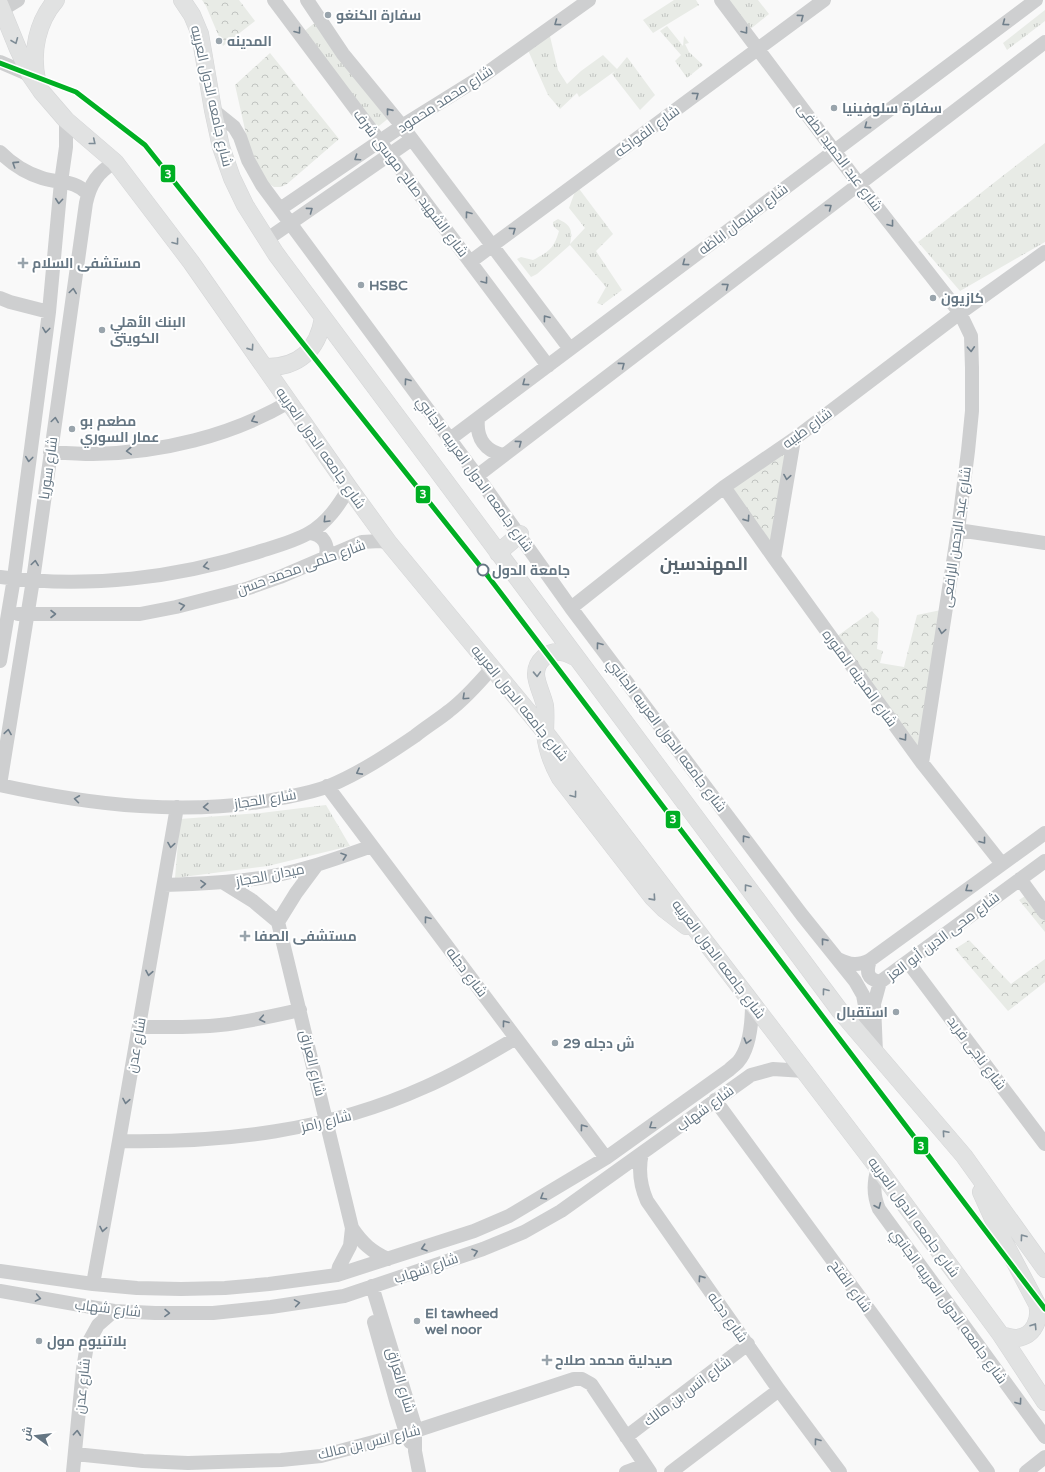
<svg xmlns="http://www.w3.org/2000/svg" width="1045" height="1472" viewBox="0 0 1045 1472" font-family="'Varela Round',Cairo,sans-serif">
<style>
.grass{fill:url(#grass-tufts)}
.forest{fill:url(#forest-crowns)}
.lines{fill:none;stroke-linecap:round;stroke-linejoin:round}
.major-casing{stroke:#d5d6d7;stroke-width:18}
.minor{stroke:#cecfd0;stroke-width:14}
.major{stroke:#e1e2e2;stroke-width:17}
.metro-1-casing{stroke:#fff;stroke-width:8}
.metro-1{stroke:#00af23;stroke-width:5}
.oneway{stroke:#707f8b}
.oneway2{stroke:#7e8c96}
.poi-dot{fill:#99a4ac;stroke:#fff;stroke-width:1.5}
.stop-dot{fill:#fff;stroke:#657683;stroke-width:2}
.labels{text-anchor:middle;stroke-width:4;stroke-linejoin:round;paint-order:stroke}
.poi-label{font-size:14px;font-weight:bold;fill:#657683;stroke:#fff;text-anchor:start}
.street-label{font-size:14px;fill:#657683;stroke:#fff}
.stop-label{font-size:14px;font-weight:bold;fill:#657683;stroke:#fff;text-anchor:start}
.district-label{font-size:18px;font-weight:bold;fill:#57646e;stroke:#fff}
.line-badge{stroke:#fff;stroke-width:1.5}
.badge-label{font-size:11px;text-anchor:middle;font-weight:bold;fill:#fff}
</style>
<defs>
<pattern id="grass-tufts" width="24" height="20" patternUnits="userSpaceOnUse"><rect width="24" height="20" fill="#e8ebe6"/><path d="M3 7l-1-3M5 7V3M7 7l1-3M15 17l-1-3M17 17v-4M19 17l1-3" fill="none" stroke="#c0c3c0"/></pattern>
<pattern id="forest-crowns" width="20" height="18" patternUnits="userSpaceOnUse"><rect width="20" height="18" fill="#e8ebe6"/><path d="M2 6a3 3 0 1 1 6 0M12 15a3 3 0 1 1 6 0" fill="none" stroke="#c0c3c0"/></pattern>
</defs>
<rect width="100%" height="100%" fill="#f9f9f9"/>
<path class="grass" d="M674,0H696L699,5L653,33L643,20Z
M725,0H758L769,14L748,31Z
M1045,10V21L1007,50L1003,43Z
M317,21L390,117L374,130L302,33Z
M667,26L683,46L684,36L689,43L685,44L689,52L703,65L687,78L675,61L681,55L660,31Z
M549,32L558,70L567,84L581,71L603,55L617,69L627,57L655,95L640,110L612,74L615,71L579,97L577,93L560,109L548,95L527,48Z
M1045,143V242L960,291L918,242Z
M577,186L613,234L596,251L622,290L602,305L597,303L606,287L570,245L537,274L531,277L517,259L521,257L533,260C548,252 554,249 559,231L553,226V222L558,219C571,225 573,230 570,244L585,228L569,208Z
M326,805L350,846L268,866L175,878L180,819L261,813Z"/>
<path class="forest" d="M202,0H239L255,21L223,46L206,6Z
M270,53L339,139L287,184L281,187H274L265,181L248,143L235,85Z
M791,442L773,553L726,487Z
M941,610L918,754L836,637L872,611L879,619L877,649L883,651L880,663L904,667L917,615Z
M1028,894L1045,918V932L1019,900Z
M969,940L1011,984L1045,959V982L1008,1011L955,949Z"/>
<g class="lines">
<g class="major-casing">
<path id="major" d="M182,0L192,15L200,34L213,110L221,147L232,178L245,205L276,254L840,1011L964,1156L1045,1269
M0,5L18,49L30,75L41,91L66,120L115,162L191,262L349,488L389,543L545,732L804,1071L878,1168L1001,1335L1045,1402
M37,80C31,52 37,22 56,0
M265,367C298,368 318,350 323,318
M498,553L520,534
M575,657C570,655 566,652 560,652C548,651 536,661 536,674C536,683 543,696 545,706C546,716 545,725 545,734C547,750 552,764 560,778L653,898L664,909L686,926
M981,1192L999,1232L1037,1304C1041,1319 1034,1336 1017,1338C1011,1338 1006,1336 1001,1335"/>
</g>
<path class="minor" d="M274,0L548,366
M307,0L343,54L402,126L570,349
M721,0L859,184L960,313L971,336L972,368V411L968,451L958,530L922,763
M0,11L18,0
M0,62L30,75
M213,110L234,127L240,137L248,160L262,185L477,476L571,608L802,915L855,981L863,995L866,1011V1020L862,1037
M0,152C12,164 26,173 42,178C60,184 74,179 88,194
M280,209L402,126L484,75L589,0
M266,240L412,139
M470,262L824,0
M0,298L10,302L49,312
M478,419C476,438 485,451 503,455
M450,439L1036,0
M50,452C65,453 79,454 93,454C160,453 231,436 289,402
M477,476L1045,42
M724,487L774,558L922,763L1002,864
M958,530L1045,543
M309,533C323,534 330,545 325,558
M774,558L794,439
M0,577C86,589 178,578 261,551C277,546 295,541 309,533C327,523 339,505 349,488
M571,608L724,487L794,439L960,313L1045,252
M18,614H140L176,607L246,589L280,577L362,542L380,541L389,543
M0,661L14,578L49,312L61,182L66,147V120
M0,785L33,580L86,203C90,184 98,172 115,162
M0,785C91,805 190,817 282,798C297,795 314,792 329,786C360,773 387,755 415,736C426,727 438,720 449,711C465,699 479,683 492,668
M327,786L606,1158
M1020,879L1045,913
M224,883L253,901L278,922L352,1228L350,1246L339,1267L337,1275
M164,885C194,884 224,883 253,879C294,874 333,860 372,846
M278,922L296,893L316,866
M838,959C850,965 858,966 870,960L1045,833
M870,960C866,972 867,979 880,982
M908,962L1045,1144
M140,1027C166,1027 193,1028 220,1025C247,1022 273,1016 300,1010
M876,1053L874,1004L880,982L1045,861
M715,1100L988,1472
M119,1141C225,1143 328,1131 425,1087C457,1073 486,1056 516,1038
M642,1153C638,1170 640,1185 647,1201L779,1390L840,1472
M878,1168C873,1183 873,1195 879,1209L1045,1437
M352,1228C362,1243 372,1252 388,1259
M0,1271L93,1284L137,1288L181,1289L225,1288L269,1284L337,1275L474,1231L509,1216L606,1158L729,1070C732,1067 735,1065 738,1062C750,1048 752,1020 752,1003
M93,1284L119,1141L177,807
M372,1286L414,1423L415,1431V1451L419,1472
M0,1291L114,1311L155,1313H213L271,1307L344,1296L483,1249L524,1232L561,1211L751,1075L773,1069L804,1071
M374,1322L397,1404L406,1433L410,1442
M626,1437L748,1344
M75,1454L143,1461L188,1463L281,1460L321,1456L415,1431L574,1379H582L591,1384L650,1472
M73,1472L83,1369L87,1345L98,1325L114,1311
M626,1472L645,1465
M671,1472L779,1390
M1026,1472L1045,1457"/>
<use href="#major" class="major"/>
<g class="metro-1-casing">
<path id="metro-1" d="M0,63L76,92L145,145L484,571L1045,1309"/>
</g>
<use href="#metro-1" class="metro-1"/>
</g>
<defs><path id="oneway-chevron" d="M-2-3.5L2.5 0L-2 3.5" fill="none" stroke-width="1.6" stroke-linecap="round" stroke-linejoin="round"/></defs>
<g class="oneway">
<use href="#oneway-chevron" transform="translate(801 17) rotate(-37)"/>
<use href="#oneway-chevron" transform="translate(557 23) rotate(144)"/>
<use href="#oneway-chevron" transform="translate(1005 23) rotate(143)"/>
<use href="#oneway-chevron" transform="translate(298 31) rotate(53)"/>
<use href="#oneway-chevron" transform="translate(745 31) rotate(53)"/>
<use href="#oneway-chevron" transform="translate(696 95) rotate(-36)"/>
<use href="#oneway-chevron" transform="translate(389 111) rotate(-129)"/>
<use href="#oneway-chevron" transform="translate(867 126) rotate(143)"/>
<use href="#oneway-chevron" transform="translate(357 158) rotate(146)"/>
<use href="#oneway-chevron" transform="translate(15 164) rotate(-147)"/>
<use href="#oneway-chevron" transform="translate(59 201) rotate(95)"/>
<use href="#oneway-chevron" transform="translate(829 207) rotate(-37)"/>
<use href="#oneway-chevron" transform="translate(310 210) rotate(-36)"/>
<use href="#oneway-chevron" transform="translate(468 214) rotate(-127)"/>
<use href="#oneway-chevron" transform="translate(891 224) rotate(52)"/>
<use href="#oneway-chevron" transform="translate(513 230) rotate(-36)"/>
<use href="#oneway-chevron" transform="translate(685 263) rotate(143)"/>
<use href="#oneway-chevron" transform="translate(485 281) rotate(53)"/>
<use href="#oneway-chevron" transform="translate(726 286) rotate(-37)"/>
<use href="#oneway-chevron" transform="translate(73 291) rotate(-82)"/>
<use href="#oneway-chevron" transform="translate(546 318) rotate(-127)"/>
<use href="#oneway-chevron" transform="translate(46 330) rotate(97)"/>
<use href="#oneway-chevron" transform="translate(971 349) rotate(87)"/>
<use href="#oneway-chevron" transform="translate(622 365) rotate(-37)"/>
<use href="#oneway-chevron" transform="translate(407 381) rotate(-126)"/>
<use href="#oneway-chevron" transform="translate(525 383) rotate(143)"/>
<use href="#oneway-chevron" transform="translate(55 420) rotate(-82)"/>
<use href="#oneway-chevron" transform="translate(254 420) rotate(156)"/>
<use href="#oneway-chevron" transform="translate(519 443) rotate(-37)"/>
<use href="#oneway-chevron" transform="translate(129 451) rotate(176)"/>
<use href="#oneway-chevron" transform="translate(29 459) rotate(97)"/>
<use href="#oneway-chevron" transform="translate(787 477) rotate(99)"/>
<use href="#oneway-chevron" transform="translate(747 519) rotate(55)"/>
<use href="#oneway-chevron" transform="translate(326 520) rotate(135)"/>
<use href="#oneway-chevron" transform="translate(35 563) rotate(-82)"/>
<use href="#oneway-chevron" transform="translate(206 566) rotate(167)"/>
<use href="#oneway-chevron" transform="translate(182 606) rotate(-13)"/>
<use href="#oneway-chevron" transform="translate(53 614)"/>
<use href="#oneway-chevron" transform="translate(942 631) rotate(99)"/>
<use href="#oneway-chevron" transform="translate(599 645) rotate(-127)"/>
<use href="#oneway-chevron" transform="translate(465 697) rotate(137)"/>
<use href="#oneway-chevron" transform="translate(8 732) rotate(-81)"/>
<use href="#oneway-chevron" transform="translate(904 738) rotate(54)"/>
<use href="#oneway-chevron" transform="translate(359 772) rotate(152)"/>
<use href="#oneway-chevron" transform="translate(77 799) rotate(-172)"/>
<use href="#oneway-chevron" transform="translate(206 807) rotate(178)"/>
<use href="#oneway-chevron" transform="translate(745 838) rotate(-127)"/>
<use href="#oneway-chevron" transform="translate(983 841) rotate(52)"/>
<use href="#oneway-chevron" transform="translate(171 845) rotate(99)"/>
<use href="#oneway-chevron" transform="translate(344 856) rotate(-19)"/>
<use href="#oneway-chevron" transform="translate(203 884) rotate(-2)"/>
<use href="#oneway-chevron" transform="translate(968 889) rotate(144)"/>
<use href="#oneway-chevron" transform="translate(427 919) rotate(-127)"/>
<use href="#oneway-chevron" transform="translate(824 941) rotate(-129)"/>
<use href="#oneway-chevron" transform="translate(149 973) rotate(100)"/>
<use href="#oneway-chevron" transform="translate(262 1019) rotate(169)"/>
<use href="#oneway-chevron" transform="translate(505 1023) rotate(-127)"/>
<use href="#oneway-chevron" transform="translate(747 1041) rotate(106)"/>
<use href="#oneway-chevron" transform="translate(126 1101) rotate(100)"/>
<use href="#oneway-chevron" transform="translate(652 1126) rotate(145)"/>
<use href="#oneway-chevron" transform="translate(583 1127) rotate(-127)"/>
<use href="#oneway-chevron" transform="translate(543 1197) rotate(149)"/>
<use href="#oneway-chevron" transform="translate(878 1206) rotate(67)"/>
<use href="#oneway-chevron" transform="translate(103 1229) rotate(101)"/>
<use href="#oneway-chevron" transform="translate(424 1248) rotate(162)"/>
<use href="#oneway-chevron" transform="translate(475 1252) rotate(-19)"/>
<use href="#oneway-chevron" transform="translate(701 1278) rotate(-125)"/>
<use href="#oneway-chevron" transform="translate(38 1298) rotate(10)"/>
<use href="#oneway-chevron" transform="translate(297 1303) rotate(-9)"/>
<use href="#oneway-chevron" transform="translate(167 1313) rotate(1)"/>
<use href="#oneway-chevron" transform="translate(1019 1402) rotate(54)"/>
<use href="#oneway-chevron" transform="translate(77 1433) rotate(-85)"/>
<use href="#oneway-chevron" transform="translate(817 1441) rotate(-127)"/>
</g>
<g class="oneway2">
<use href="#oneway-chevron" transform="translate(15 41) rotate(68)"/>
<use href="#oneway-chevron" transform="translate(93 142) rotate(39)"/>
<use href="#oneway-chevron" transform="translate(176 242) rotate(53)"/>
<use href="#oneway-chevron" transform="translate(251 348) rotate(55)"/>
<use href="#oneway-chevron" transform="translate(537 674) rotate(88)"/>
<use href="#oneway-chevron" transform="translate(574 795) rotate(53)"/>
<use href="#oneway-chevron" transform="translate(747 887) rotate(-127)"/>
<use href="#oneway-chevron" transform="translate(653 898) rotate(48)"/>
<use href="#oneway-chevron" transform="translate(825 991) rotate(-127)"/>
<use href="#oneway-chevron" transform="translate(945 1133) rotate(-131)"/>
<use href="#oneway-chevron" transform="translate(1023 1237) rotate(-126)"/>
<use href="#oneway-chevron" transform="translate(1034 1326) rotate(-57)"/>
</g>
<g class="poi-dot">
<circle cx="328" cy="15" r="4"/>
<circle cx="219" cy="41" r="4"/>
<circle cx="834" cy="108" r="4"/>
<path d="M21 257h4v4h4v4h-4v4h-4v-4h-4v-4h4z"/>
<circle cx="361" cy="285" r="4"/>
<circle cx="933" cy="298" r="4"/>
<circle cx="102" cy="330" r="4"/>
<circle cx="72" cy="429" r="4"/>
<path d="M243 930h4v4h4v4h-4v4h-4v-4h-4v-4h4z"/>
<circle cx="896" cy="1012" r="4"/>
<circle cx="555" cy="1043" r="4"/>
<circle cx="417" cy="1321" r="4"/>
<circle cx="39" cy="1341" r="4"/>
<path d="M545 1354h4v4h4v4h-4v4h-4v-4h-4v-4h4z"/>
</g>
<circle class="stop-dot" cx="483" cy="570" r="5.5"/>
<g class="labels">
<g class="poi-label">
<text x="336" y="20">سفارة الكنغو</text>
<text x="227" y="46">المدينه</text>
<text x="842" y="113">سفارة سلوفينيا</text>
<text x="32" y="268">مستشفى السلام</text>
<text x="369" y="290">HSBC</text>
<text x="941" y="303">كازيون</text>
<text x="110" y="327">البنك الأهلي<tspan x="110" dy="16">الكويتى</tspan></text>
<text x="80" y="426">مطعم بو<tspan x="80" dy="16">عمار السوري</tspan></text>
<text x="254" y="941">مستشفى الصفا</text>
<text x="888" y="1017" text-anchor="end">استقبال</text>
<text x="563" y="1048">29 ش دجله</text>
<text x="425" y="1318">El tawheed<tspan x="425" dy="16">wel noor</tspan></text>
<text x="47" y="1346">بلاتنيوم مول</text>
<text x="555" y="1365">صيدلية محمد صلاح</text>
</g>
<g class="street-label">
<text transform="translate(212 96) rotate(77)" y="5">شارع جامعه الدول العربيه</text>
<text transform="translate(445 99) rotate(-33)" y="5">شارع محمد محمود</text>
<text transform="translate(647 131) rotate(-36)" y="5">شارع الفواكه</text>
<text transform="translate(840 157) rotate(53)" y="5">شارع عبد الحميد لطفى</text>
<text transform="translate(411 183) rotate(53)" y="5">شارع الشهيد صالح موسى شرف</text>
<text transform="translate(743 219) rotate(-37)" y="5">شارع سليمان اباظه</text>
<text transform="translate(807 428) rotate(-36)" y="5">شارع طيبه</text>
<text transform="translate(321 448) rotate(55)" y="5">شارع جامعه الدول العربيه</text>
<text transform="translate(48 468) rotate(-82)" y="5">شارع سوريا</text>
<text transform="translate(475 474) rotate(54)" y="5">شارع جامعه الدول العربيه الجانبي</text>
<text transform="translate(956 537) rotate(-82)" y="5">شارع عبد الرحمن الرافعى</text>
<text transform="translate(301 567) rotate(-20)" y="5">شارع حلمى محمد حسن</text>
<text transform="translate(860 678) rotate(54)" y="5">شارع المدينه المنوره</text>
<text transform="translate(520 703) rotate(51)" y="5">شارع جامعه الدول العربيه</text>
<text transform="translate(667 735) rotate(53)" y="5">شارع جامعه الدول العربيه الجانبي</text>
<text transform="translate(265 799) rotate(-9)" y="5">شارع الحجاز</text>
<text transform="translate(270 875) rotate(-11)" y="5">ميدان الحجاز</text>
<text transform="translate(943 936) rotate(-37)" y="5">شارع محى الدين أبو العز</text>
<text transform="translate(719 959) rotate(53)" y="5">شارع جامعه الدول العربيه</text>
<text transform="translate(467 972) rotate(53)" y="5">شارع دجله</text>
<text transform="translate(136 1045) rotate(-80)" y="5">شارع عدن</text>
<text transform="translate(977 1053) rotate(53)" y="5">شارع ناجى فريد</text>
<text transform="translate(313 1063) rotate(76)" y="5">شارع العراق</text>
<text transform="translate(705 1108) rotate(-36)" y="5">شارع شهاب</text>
<text transform="translate(326 1121) rotate(-14)" y="5">شارع رامز</text>
<text transform="translate(914 1217) rotate(54)" y="5">شارع جامعه الدول العربيه</text>
<text transform="translate(426 1268) rotate(-19)" y="5">شارع شهاب</text>
<text transform="translate(851 1286) rotate(54)" y="5">شارع الفتح</text>
<text transform="translate(949 1306) rotate(54)" y="5">شارع جامعه الدول العربيه الجانبي</text>
<text transform="translate(108 1308) rotate(7)" y="5">شارع شهاب</text>
<text transform="translate(728 1317) rotate(55)" y="5">شارع دجله</text>
<text transform="translate(401 1380) rotate(73)" y="5">شارع العراق</text>
<text transform="translate(82 1386) rotate(-84)" y="5">شارع عدن</text>
<text transform="translate(687 1391) rotate(-37)" y="5">شارع انس بن مالك</text>
<text transform="translate(369 1442) rotate(-14)" y="5">شارع انس بن مالك</text>
</g>
<g class="stop-label">
<text x="492" y="575">جامعة الدول</text>
</g>
<g class="district-label">
<text x="704" y="570">المهندسين</text>
</g>
</g>
<g class="line-badge">
<rect x="160" y="164" width="16" height="19" rx="4" fill="#00af23"/>
<rect x="415" y="485" width="16" height="19" rx="4" fill="#00af23"/>
<rect x="665" y="810" width="16" height="19" rx="4" fill="#00af23"/>
<rect x="913" y="1136" width="16" height="19" rx="4" fill="#00af23"/>
</g>
<g class="badge-label">
<text x="168" y="178">3</text>
<text x="423" y="498">3</text>
<text x="673" y="823">3</text>
<text x="921" y="1150">3</text>
</g>
<g transform="translate(36 1436) rotate(285)" stroke="#ffffff" stroke-width="3" paint-order="stroke">
<path d="M0-3L7 15L0 10L-7 15Z" fill="#657683"/>
<text y="-6" font-size="11" font-weight="bold" text-anchor="middle" fill="#657683">ش</text>
</g>
</svg>
